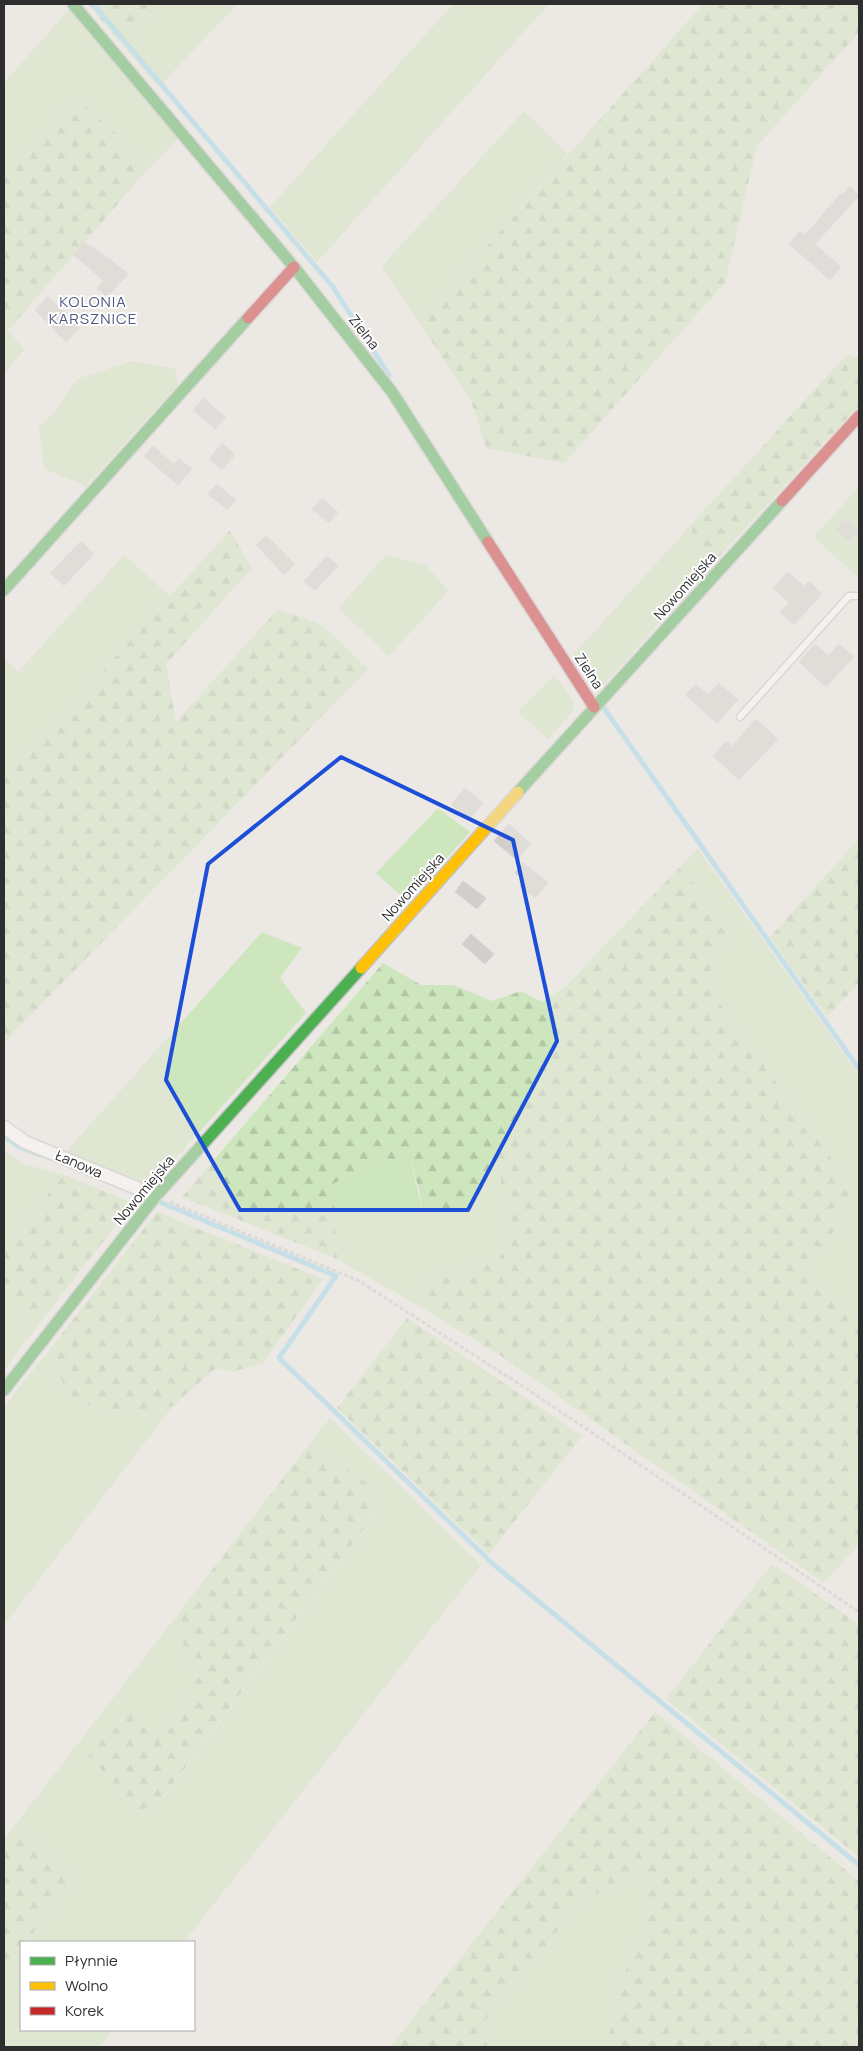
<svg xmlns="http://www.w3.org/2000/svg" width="863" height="2051" viewBox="0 0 863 2051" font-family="Manrope,sans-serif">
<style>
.grass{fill:#cee6be}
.forest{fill:url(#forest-firs)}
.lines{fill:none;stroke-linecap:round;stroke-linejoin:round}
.stream{stroke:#99d6ec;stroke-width:5}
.building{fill:#d1cecb;stroke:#d7d4d0}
.lane-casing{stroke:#c5c4c5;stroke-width:9}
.street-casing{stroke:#c5c4c5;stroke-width:15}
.fast-casing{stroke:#c5c4c5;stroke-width:14}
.slow-casing{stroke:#c5c4c5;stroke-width:14}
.jam-casing{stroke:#c5c4c5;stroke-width:14}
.path{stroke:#c9c9c8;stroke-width:3;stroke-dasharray:4 2.5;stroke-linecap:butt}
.lane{stroke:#fcfcfb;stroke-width:6}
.street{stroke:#fcfcfb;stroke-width:12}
.fast{stroke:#4caf50;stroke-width:11}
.slow{stroke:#ffc107;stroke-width:11}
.jam{stroke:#c62828;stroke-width:11}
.marked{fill:none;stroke:#1d4ed8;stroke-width:4;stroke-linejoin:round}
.labels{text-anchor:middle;stroke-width:4;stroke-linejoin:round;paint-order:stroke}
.street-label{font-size:14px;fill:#2e2e2e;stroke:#fff}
.neighbourhood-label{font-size:15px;letter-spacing:1px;fill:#4d5680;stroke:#fff}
</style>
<defs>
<pattern id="forest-firs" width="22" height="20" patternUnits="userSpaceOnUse" patternTransform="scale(1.25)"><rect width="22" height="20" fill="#cee6be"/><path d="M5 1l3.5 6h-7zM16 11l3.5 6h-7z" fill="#b1c6a4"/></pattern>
</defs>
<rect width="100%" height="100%" fill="#ece8e4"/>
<path class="grass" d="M162,4H237L159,87L123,46Z
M453,4H549L317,262L270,207Z
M69,9L178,139L147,170L116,133L76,98L4,178V83Z
M524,111L568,154L419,322L382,266Z
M4,324L24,350L4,374Z
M132,361L175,369L178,385L86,486L44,469L39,426L58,408L77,379Z
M858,488L859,489V578L814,537Z
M689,527L712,564L603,686L573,655Z
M124,555L170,596L4,780V659L18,672Z
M386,555L427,566L448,591L389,656L338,608Z
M554,675L573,700V711L549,739L518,712Z
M438,808L470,832L408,902L376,873Z
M698,849L859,1075V1318L841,1303L813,1285L814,1257L840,1224L852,1187L711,991L719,954L731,923L679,868Z
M262,932L302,948L280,978L306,1013L151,1186L64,1154Z
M4,1150L24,1164L64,1175L4,1247Z
M410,1158L423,1213L479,1187L501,1159V1198L514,1230L497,1262L477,1263L463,1276L445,1268L431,1279L424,1309L337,1259L333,1184L379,1160Z
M4,1292L36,1328L4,1370Z
M50,1349L68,1397L153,1409L173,1406L4,1625V1407Z
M330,1418L481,1565L184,1942H27L72,1880L19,1820L181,1610L184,1657L198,1675L181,1712L150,1741L139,1813L164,1797L378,1511L368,1484L310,1443Z
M859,1451V1488L847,1465Z
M638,1872L651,1909L621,1982L608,2039L615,2047H488L481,2026L588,1893L615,1894Z
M21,1950V2030H113L99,2047H4V1974Z"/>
<path class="forest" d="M88,4H162L123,46Z
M703,4H859V32L757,146L725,283L564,463L486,448L471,401L419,322Z
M76,98L116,133L147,170L9,329L4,324V178Z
M847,354L859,359V405L712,564L689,527Z
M230,530L252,568L166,664L176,722L278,609L322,625L368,669L4,1043V780Z
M859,839V983L827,1017L770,937Z
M679,868L731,923L719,954L711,991L852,1187L840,1224L814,1257L813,1285L841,1303L859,1318V1404L857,1408L859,1451L847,1465L859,1491V1544L824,1583L501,1356L424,1309L431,1279L445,1268L463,1276L477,1263L497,1262L514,1230L501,1198V1160L479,1187L440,1216L423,1213L419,1190L410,1158L379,1160L333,1184L337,1259L182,1197L383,963L421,985H453L492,1001L521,991L542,1002L566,986Z
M64,1175L133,1203L36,1328L4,1292V1247Z
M157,1212L323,1279L263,1363L232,1372L216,1368L173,1406L116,1415L68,1397L50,1349Z
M407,1318L582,1436L489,1554L337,1408Z
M310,1443L368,1484L378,1510L163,1797L139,1814L89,1755L122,1705L152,1713L150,1741L181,1712L198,1675L184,1657L181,1610Z
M772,1564L859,1624V1857L666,1699Z
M655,1712L859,1881V2047H615L608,2039L621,1982L651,1909L638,1872L615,1894L588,1893L481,2026L488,2047H390Z
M19,1820L72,1880L27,1942H21V1950L4,1974V1840Z"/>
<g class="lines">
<path class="stream" d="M93,4L333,287L389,375
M601,704L859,1069
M4,1136L19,1147L43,1156
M155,1200L336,1276L279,1358L493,1564L859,1865"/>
</g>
<path class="building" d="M850,186L859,196L815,244L841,267L830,280L789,244L800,231L805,235L841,193L842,195Z
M84,242L110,259L128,274L107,297L97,288L104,281L74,255Z
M48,296L80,328L66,342L35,310Z
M203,398L226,417L215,429L193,410Z
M222,443L235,455L222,470L209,459Z
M153,446L174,464L179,459L192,469L178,485L144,456Z
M217,484L236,500L227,510L208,494Z
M322,498L338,512L329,523L312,509Z
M845,519L858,531L849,541L836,529Z
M266,535L295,564L284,575L256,545Z
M81,541L94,554L64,586L50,573Z
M327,556L338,566L315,591L304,581Z
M788,572L804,586L809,581L822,594L794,625L780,612L789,603L773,588Z
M815,644L828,656L839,644L854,657L826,687L799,662Z
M719,683L738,700L717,723L685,695L696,684L708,695Z
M756,719L778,739L739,780L713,756L726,741L732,746Z
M465,788L483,803L469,820L451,805Z
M509,824L531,844L517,860L494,841Z
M523,863L548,882L536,898L520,886L524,880L515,873Z
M463,881L486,898L477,909L455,892Z
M471,934L494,954L485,964L462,944Z"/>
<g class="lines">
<g class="lane-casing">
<path id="lane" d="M740,717L849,596H859"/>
</g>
<g class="street-casing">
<path id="street" d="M4,1127L25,1142L156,1196"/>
</g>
<g class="fast-casing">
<path id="fast" d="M73,4L294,267L392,392L488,542
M4,590L248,318
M518,792L782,501
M4,1390L156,1196L361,968"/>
</g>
<g class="slow-casing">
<path id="slow" d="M361,968L518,792"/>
</g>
<g class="jam-casing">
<path id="jam" d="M248,318L294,267
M782,501L859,416
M488,542L594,707"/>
</g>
<path class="path" d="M170,1202L359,1281L527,1389L859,1612"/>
<use href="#lane" class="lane"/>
<use href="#street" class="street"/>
<use href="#fast" class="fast"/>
<use href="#slow" class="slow"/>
<use href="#jam" class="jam"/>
</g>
<path d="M0 0H863V2051H0ZM341,757L513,840L557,1041L468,1210H240L166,1080L208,864Z" fill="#ece8e4" fill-opacity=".55" fill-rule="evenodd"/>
<path class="marked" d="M341,757L513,840L557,1041L468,1210H240L166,1080L208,864Z"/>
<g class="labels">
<g class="street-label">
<text transform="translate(364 332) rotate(52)" y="5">Zielna</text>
<text transform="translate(685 586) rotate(-48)" y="5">Nowomiejska</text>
<text transform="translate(589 671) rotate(57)" y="5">Zielna</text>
<text transform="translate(413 887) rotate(-48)" y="5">Nowomiejska</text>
<text transform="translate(79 1164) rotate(23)" y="5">Łanowa</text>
<text transform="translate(144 1190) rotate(-50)" y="5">Nowomiejska</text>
</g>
<g class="neighbourhood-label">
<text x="93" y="307">KOLONIA<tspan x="93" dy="17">KARSZNICE</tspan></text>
</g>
</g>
<rect width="863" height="2051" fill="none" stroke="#2e2e2e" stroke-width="10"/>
<rect x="20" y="1941" width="175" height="90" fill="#ffffff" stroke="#ababab"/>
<rect x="30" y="1957" width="25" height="8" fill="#4caf50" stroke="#ababab"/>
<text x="65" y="1966" font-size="15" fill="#2e2e2e">Płynnie</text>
<rect x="30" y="1982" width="25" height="8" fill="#ffc107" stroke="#ababab"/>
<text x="65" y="1991" font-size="15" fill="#2e2e2e">Wolno</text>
<rect x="30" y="2007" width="25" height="8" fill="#c62828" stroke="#ababab"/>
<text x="65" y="2016" font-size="15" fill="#2e2e2e">Korek</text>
</svg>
